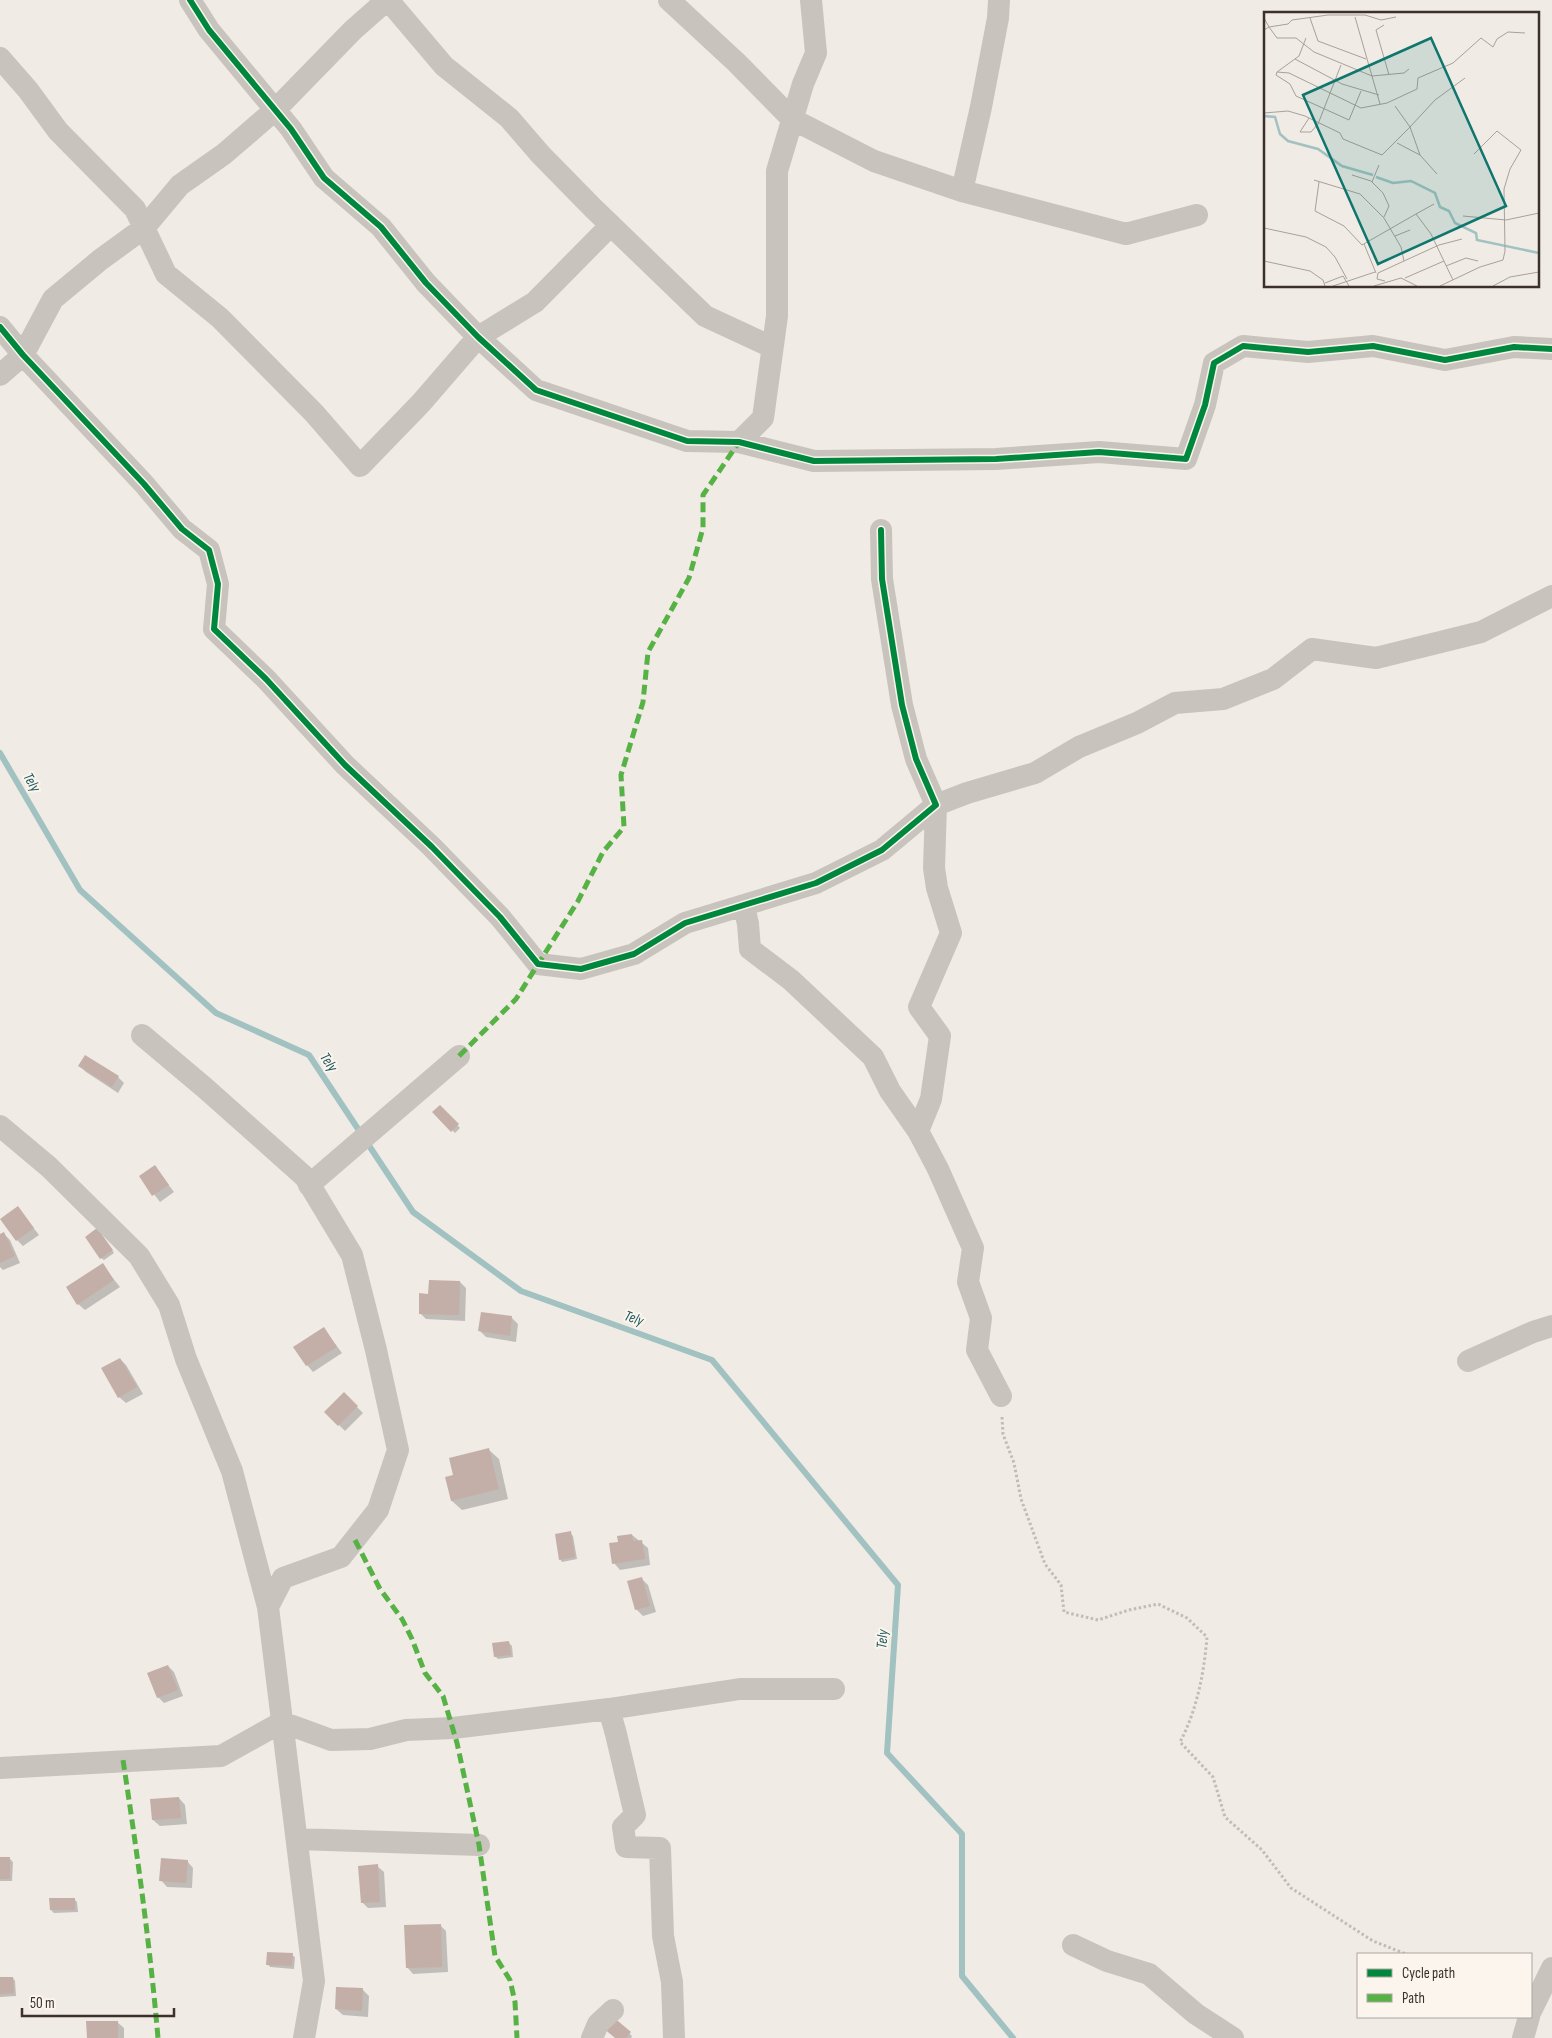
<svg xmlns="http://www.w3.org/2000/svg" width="1552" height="2038" viewBox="0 0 1552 2038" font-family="'Sofia Sans Condensed',sans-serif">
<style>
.shadow{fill:#0003}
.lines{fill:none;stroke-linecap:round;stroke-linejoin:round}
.stream{stroke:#a1c2c1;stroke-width:6}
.building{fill:#c3afa7}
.path{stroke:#c2bbb6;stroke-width:3;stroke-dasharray:2.5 2.5;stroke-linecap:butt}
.minor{stroke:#c9c3be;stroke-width:22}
.quiet{stroke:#57b246;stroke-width:5;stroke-dasharray:10 5;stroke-linecap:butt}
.cycleway-casing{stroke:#fbf5ee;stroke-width:9}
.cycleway{stroke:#00873e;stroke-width:6}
.labels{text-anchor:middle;stroke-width:4;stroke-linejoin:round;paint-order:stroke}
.water-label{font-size:15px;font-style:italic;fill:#1f5a5e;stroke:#fbf5ee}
.inset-river{fill:none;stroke:#a1c2c1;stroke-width:2.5}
.inset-road{fill:none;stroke:#a8a09b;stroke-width:1}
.view{fill:#0f766e;fill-opacity:0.15;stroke:#0f766e;stroke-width:2.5}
.inset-edge{fill:none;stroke:#3b302b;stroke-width:2.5}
</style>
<rect width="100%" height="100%" fill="#f0ebe5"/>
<path class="shadow" d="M80,1066L118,1077L124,1083L118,1093L86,1072Z
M440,1107L460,1128L455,1133L434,1112Z
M155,1167L174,1192L160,1202L140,1176Z
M18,1208L39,1235L23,1246L17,1240Z
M100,1232L114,1253L104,1260L101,1258Z
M3,1233L10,1240L20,1263L3,1270L0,1267V1235Z
M102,1265L120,1287L85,1310L78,1304Z
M460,1282L466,1288L465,1321L426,1319L420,1313L429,1295Z
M482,1313L512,1318L518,1324L516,1342L486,1337L480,1331Z
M324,1329L342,1353L313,1372L307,1365Z
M120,1359L126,1365L143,1394L126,1403L119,1397Z
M344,1394L363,1413L345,1431L326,1412Z
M489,1450L499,1459L508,1499L462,1510L452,1501L454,1476Z
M570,1533L573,1536L577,1559L562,1562L560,1559Z
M632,1535L648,1548L650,1565L620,1570L614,1563L619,1543Z
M641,1578L648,1585L656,1612L643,1616L636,1609Z
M509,1643L512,1646L513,1657L498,1659L495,1656Z
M168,1666L174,1672L183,1696L164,1703L158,1697Z
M179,1798L185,1805L187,1824L160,1826L153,1820Z
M0,1859H10L13,1862L12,1881H0Z
M187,1861L193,1868L192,1888L167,1887L161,1880Z
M377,1866L384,1872L386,1907L368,1908L362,1902Z
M74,1899L77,1902L78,1912L54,1913L51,1910Z
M440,1925L446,1931L448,1972L413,1974L407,1967Z
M292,1955L295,1957L294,1969L270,1967L268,1964Z
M13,1978L15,1981L16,1996L0,1997V1979Z
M363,1990L369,1996L368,2017L343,2015L336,2009Z
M612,2018L632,2036L631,2038H616Z
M117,2022L124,2028V2038H88Z"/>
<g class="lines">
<path class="stream" d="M0,753L80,890L216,1013L309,1055L413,1212L521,1291L712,1360L898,1585L887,1753L962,1834V1976L1013,2038"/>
</g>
<path class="building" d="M85,1055L119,1076L112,1087L78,1066Z
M440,1105L459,1124L451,1132L432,1112Z
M155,1165L169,1185L152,1196L139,1176Z
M18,1206L34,1228L16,1241L0,1219Z
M97,1228L113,1250L100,1259L85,1237Z
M4,1232L15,1256L0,1263V1234Z
M103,1263L114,1280L77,1305L66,1287Z
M429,1280L460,1281L459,1315L419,1314V1293L428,1294Z
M481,1312L512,1316L510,1336L478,1331Z
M324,1327L337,1347L306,1366L293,1347Z
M120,1358L137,1387L118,1398L101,1368Z
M344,1392L358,1406L338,1426L324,1412Z
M489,1448L499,1489L451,1501L445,1477L453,1475L449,1458Z
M571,1531L575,1557L559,1560L555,1534Z
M632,1534L633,1541L642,1540L645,1559L612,1564L609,1543L618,1542L617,1536Z
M642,1577L650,1606L635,1610L627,1581Z
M509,1641L511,1655L494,1657L492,1643Z
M168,1665L178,1690L157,1698L147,1673Z
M179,1797L181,1818L152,1820L150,1799Z
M0,1857H10V1879H0Z
M161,1858L188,1860L186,1883L159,1881Z
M378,1864L380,1902L361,1903L358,1866Z
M49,1898H75V1910H50Z
M441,1924L442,1967L406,1968L404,1925Z
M267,1952L293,1953L292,1966L266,1965Z
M0,1977H13L14,1993L0,1994Z
M336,1987L363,1988L362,2011L335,2009Z
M612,2016L631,2032L626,2038H615L602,2027Z
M86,2021H118V2038H87Z"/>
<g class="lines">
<path class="path" d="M1002,1417L1003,1434L1014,1463L1021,1499L1045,1564L1061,1585L1064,1612L1098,1620L1129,1610L1158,1604L1187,1618L1207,1637C1204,1673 1197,1710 1180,1742L1213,1777L1225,1817L1262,1850L1291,1888L1373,1941L1406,1954"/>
<path class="minor" d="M190,0L209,30L291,129L324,178L381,227L426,283L478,337L536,390L687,441L739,442L814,461L996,459L1099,452L1186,459L1205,405L1214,363L1243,346L1308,352L1373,346L1445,360L1514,347L1552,349
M388,0L444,66L509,118L541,155L593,208L705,316L772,347
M669,0L737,63L792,119L874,161L962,191L1126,234L1197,215
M0,58L28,90L58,131L135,209L166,274L220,318L314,413L360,466L421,403L478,337L535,302L611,225
M962,191L981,107L998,18L999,0
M0,327L23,355L144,484L182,529L209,550L218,584L214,629L266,679L345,765L432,847L500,917L538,964L581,969L634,954L685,923L816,883L882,850L936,805L916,759L902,705L882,579L881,530
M0,375L23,355L53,299L100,260L144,228L180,185L224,154L275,110L353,30L387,0
M739,442L763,418L777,316V171L803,84L816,53L811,0
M744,906L748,924L750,949L791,980L873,1057L890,1091L918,1131L938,1169L973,1248L968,1282L981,1318L977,1350L1001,1396
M142,1035L205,1088L305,1177L352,1255L376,1350L398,1450L378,1510L341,1557L283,1578L268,1607
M0,1126L49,1167L139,1256L169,1305L186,1359L232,1471L268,1607L314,1981L304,2038
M918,1131L931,1099L940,1036L919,1007L951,933L937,888L934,868L936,805L967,793L1035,773L1079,747L1137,723L1175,703L1223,699L1273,679L1312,649L1376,658L1481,632L1552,596
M309,1185L459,1056
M1468,1361L1533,1332L1552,1326
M0,1768L221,1756L282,1722L331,1740L370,1739L406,1730L453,1728L609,1709
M297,1839L479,1845
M1073,1945L1107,1961L1149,1974L1196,2014L1233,2038
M1531,2011L1552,1968
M592,2038L598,2024L613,2010
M674,2038L672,1982L663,1936L660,1848L626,1847L623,1827L635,1815L616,1734L609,1709L740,1689H834
M1523,2038L1529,2017"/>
<path class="quiet" d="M459,1056L516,999L578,901L603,852L624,827L621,775L643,702L648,652L689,578L703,528V495L739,442
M355,1540L380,1589L402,1619L412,1639L425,1673L443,1696L457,1743L479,1845L495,1956L510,1980L515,2002L517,2038
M123,1760C137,1852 150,1945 158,2038"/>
<g class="cycleway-casing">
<path id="cycleway" d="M190,0L209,30L291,129L324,178L381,227L426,283L478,337L536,390L687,441L739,442L814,461L996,459L1099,452L1186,459L1205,405L1214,363L1243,346L1308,352L1373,346L1445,360L1514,347L1552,349
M0,327L23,355L144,484L182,529L209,550L218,584L214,629L266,679L345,765L432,847L500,917L538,964L581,969L634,954L685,923L816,883L882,850L936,805L916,759L902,705L882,579L881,530"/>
</g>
<use href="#cycleway" class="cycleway"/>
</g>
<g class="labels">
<g class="water-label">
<text transform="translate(32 782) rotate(60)" y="5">Tely</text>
<text transform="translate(329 1062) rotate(56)" y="5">Tely</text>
<text transform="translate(634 1318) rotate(20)" y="5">Tely</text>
<text transform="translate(882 1639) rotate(-86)" y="5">Tely</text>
</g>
</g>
<g transform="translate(1264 12)">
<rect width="275" height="275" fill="#f0ebe5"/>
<path class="inset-river" d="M0,104L11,105L16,122L24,129L54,137L78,154L109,163M112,165L129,171L147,169L171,181L176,195L185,199L191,211L212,221L213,228L275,241"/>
<path class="inset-road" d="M91,5L116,92M0,6L5,15L24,12L28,8L64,3H101L117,8L132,5M46,6L54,29L102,47M120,13L112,18L125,63M0,18L5,15L13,26H32L50,40L108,64L140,61L145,57M42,26L35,44L13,60L25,61L97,96L123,91L153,77L154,66L189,51L217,26L229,35L233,27L244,20L261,21M31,47L78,72L115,83M13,60L12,63L26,72L32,84L85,108L97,79M0,101L24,99L41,104L45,106L36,120H47L54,112L77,53M45,106L76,121L79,127L118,143L146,115L131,94M133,131L156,143L173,162M156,143L146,115L171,88L201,66M88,163L107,169L119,181L125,194L120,205M50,168L96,182L120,206L137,235L140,249L114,261L113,267L121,269M55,170L51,199L80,214L98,233L152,202M108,170L115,153M170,192L152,202L167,222L189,268M199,204L242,208L275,201M0,216L42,225L62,235L71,245L83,267M131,224L146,218M100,232L112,261M0,249L46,259L59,268L61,274M140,249L175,233L198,227M182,254L202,246L214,249M141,266L180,249M61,271L79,264L85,274M69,274L111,260M110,274L137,266L153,274M176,274L216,255L239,248L241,239L240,177L246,157L257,138L233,119L210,142M229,274L246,265L275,260"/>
<path class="view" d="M167,26L242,194L114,252L39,83Z"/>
<rect width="275" height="275" class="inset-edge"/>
</g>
<rect x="1357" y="1953" width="175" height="65" fill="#fbf5ee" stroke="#aea6a0"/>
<rect x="1367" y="1969" width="25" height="8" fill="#00873e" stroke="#aea6a0"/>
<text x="1402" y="1978" font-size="15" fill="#3b302b">Cycle path</text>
<rect x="1367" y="1994" width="25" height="8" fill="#57b246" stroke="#aea6a0"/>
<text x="1402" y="2003" font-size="15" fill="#3b302b">Path</text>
<path d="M22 2008v8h152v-8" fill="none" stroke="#3b302b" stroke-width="2.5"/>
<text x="30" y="2008" font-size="15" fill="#3b302b" stroke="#fbf5ee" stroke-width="4" paint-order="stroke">50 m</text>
</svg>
